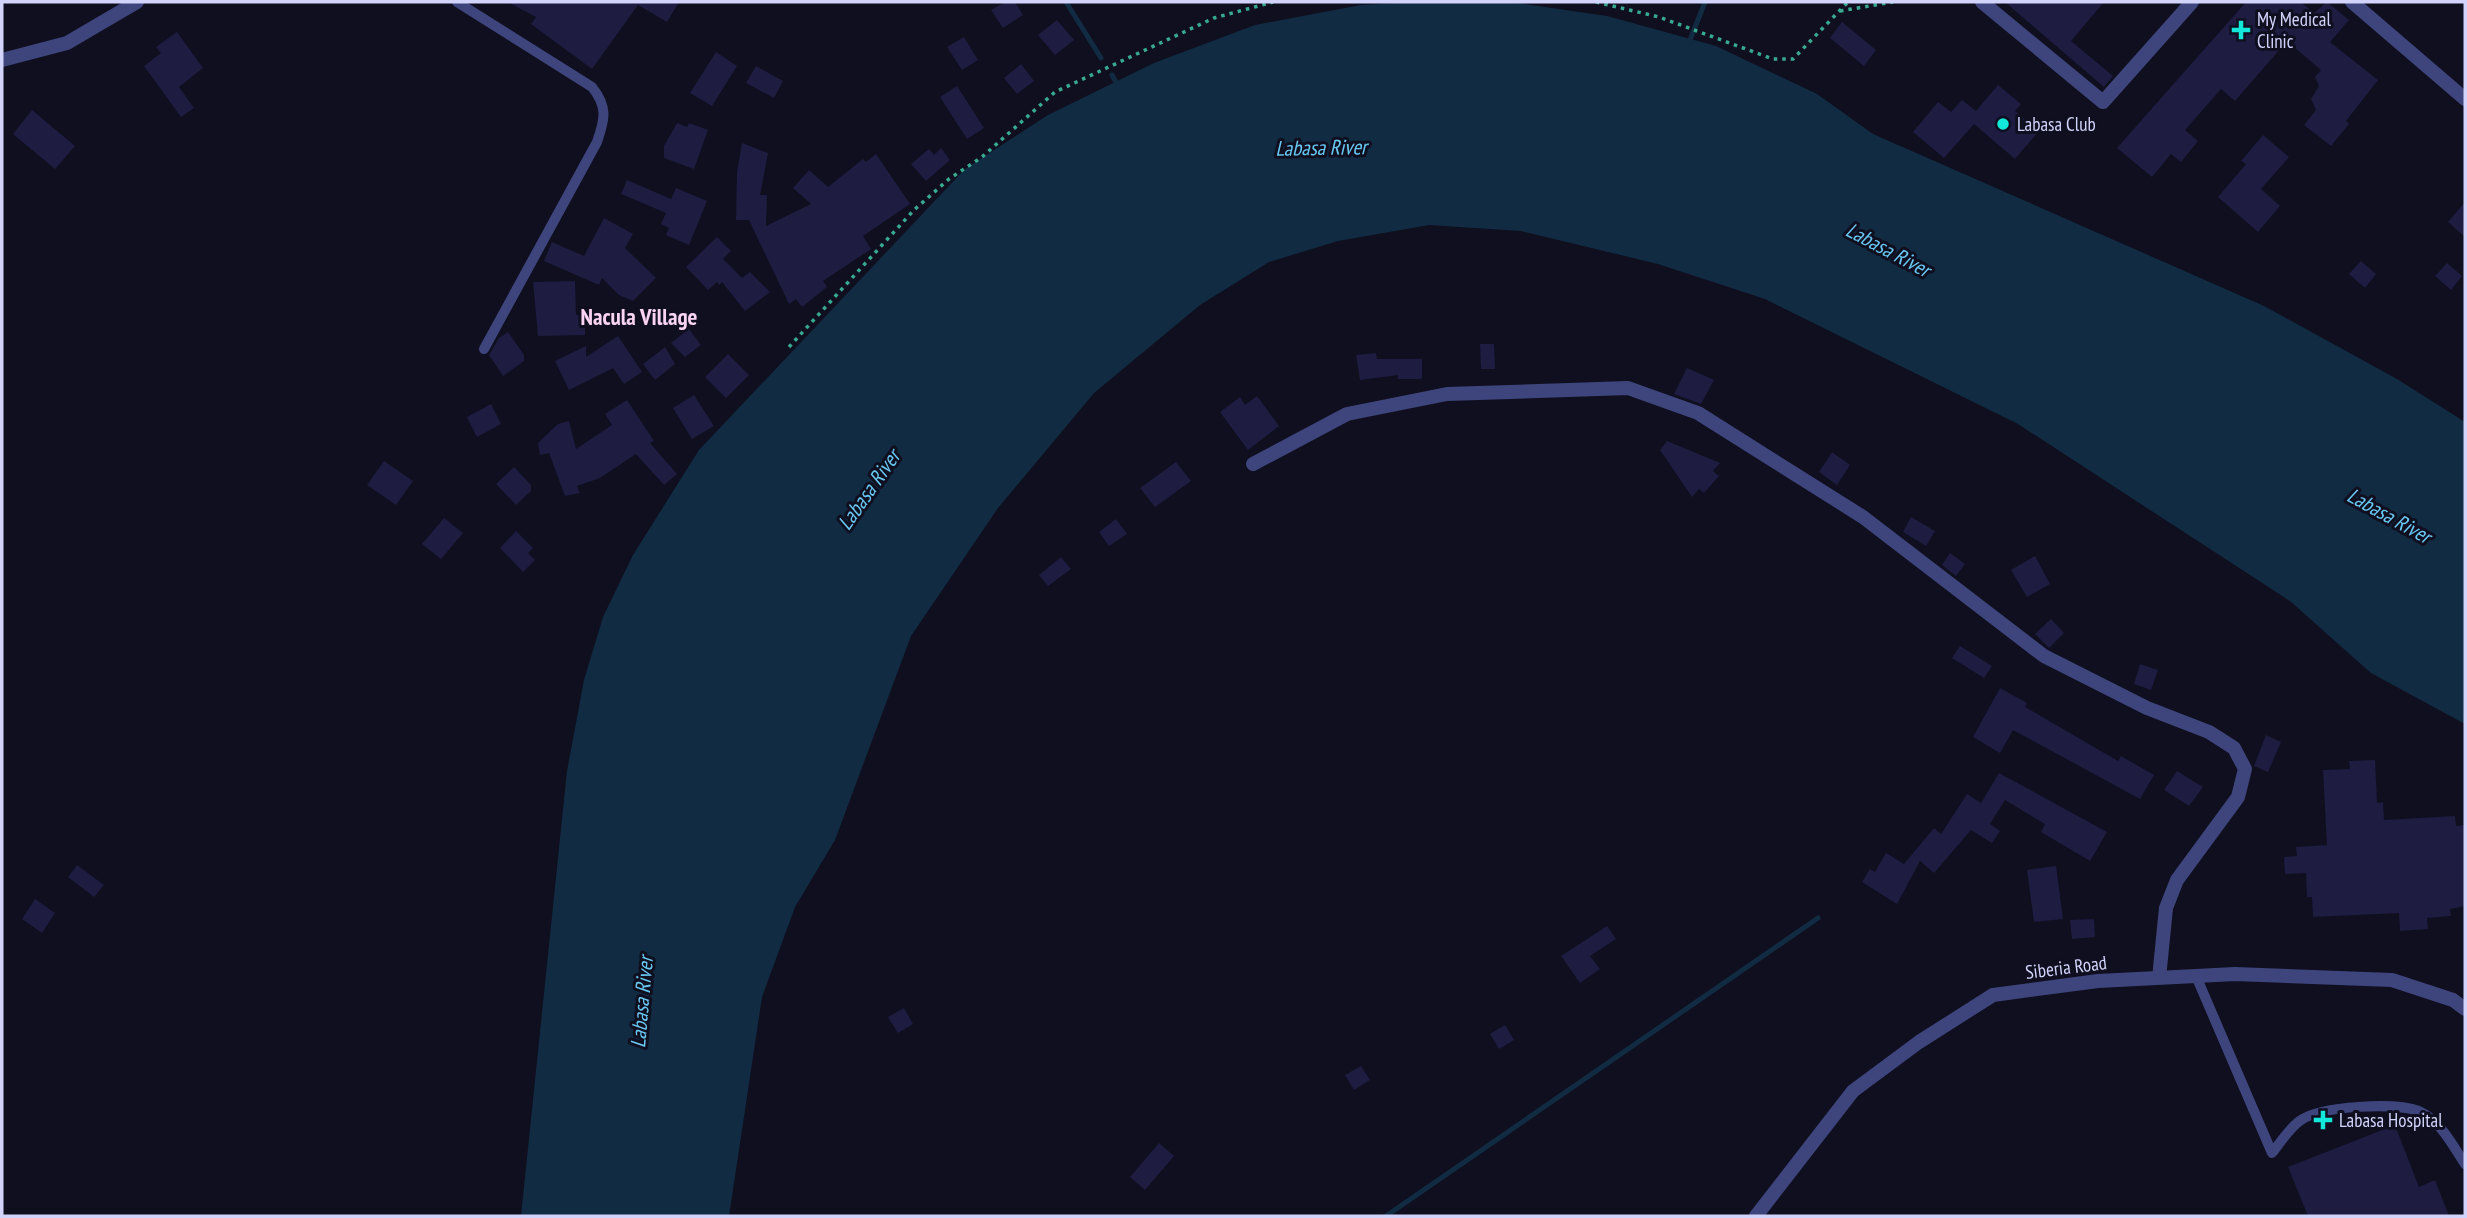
<svg xmlns="http://www.w3.org/2000/svg" width="2467" height="1218" viewBox="0 0 2467 1218" font-family="'PT Sans Narrow',sans-serif">
<style>
.water{fill:#112c42}
.lines{fill:none;stroke-linecap:round;stroke-linejoin:round}
.stream{stroke:#112c42;stroke-width:5}
.building{fill:#1e1c40}
.path{stroke:#38aa90;stroke-width:3.5;stroke-dasharray:3.5 5;stroke-linecap:butt}
.service{stroke:#3e457c;stroke-width:10}
.minor{stroke:#3e457c;stroke-width:14}
.tertiary{stroke:#3e457c;stroke-width:14}
.poi-dot{fill:#12e7da;stroke:#0f0f20;stroke-width:2.5}
.labels{text-anchor:middle;stroke-width:6;stroke-linejoin:round;paint-order:stroke}
.poi-label{font-size:19px;fill:#d2d4fb;stroke:#0f0f20;text-anchor:start}
.street-label{font-size:19px;fill:#d2d4fb;stroke:#0f0f20}
.water-label{font-size:21px;font-style:italic;fill:#68c9f3;stroke:#0f0f20}
.quarter-label{font-size:23px;font-weight:bold;fill:#fcd4f3;stroke:#0f0f20}
</style>
<rect width="100%" height="100%" fill="#0f0f20"/>
<path class="water" d="M1415,2H1510L1607,16L1716,46L1817,94L1873,134L2264,306L2397,379L2465,422V724L2371,673L2290,601L2018,424L1765,299L1658,264L1521,231L1429,225L1338,241L1269,262L1200,305L1094,393L998,508L911,636L835,840L795,907L762,997L729,1216H521L567,771L584,680L603,617L633,555L699,450L965,169L1048,115L1154,63L1255,25L1361,5Z"/>
<g class="lines">
<path class="stream" d="M1066,2L1101,58
M1688,45L1705,2
M1112,75L1116,82
M1386,1216L1818,918"/>
</g>
<path class="building" d="M508,2H679L667,22L638,5L592,69L531,24L536,17Z
M1005,2H1015L1023,15L1003,28L991,10Z
M2005,2H2104L2071,41L2113,76L2104,87Z
M2246,2H2301L2314,13L2327,2L2349,20L2330,42L2378,80L2346,121L2349,124L2331,146L2304,125L2316,110L2311,99L2319,86L2315,77L2321,70L2287,41L2235,101L2221,89L2185,130L2198,141L2181,162L2171,154L2152,177L2117,148Z
M1057,20L1074,40L1055,55L1038,35Z
M1842,22L1876,50L1864,66L1830,38Z
M177,32L203,68L179,87L194,108L181,117L144,66L161,53L156,47Z
M964,37L978,60L962,70L947,47Z
M716,52L737,66L712,106L690,93Z
M1021,64L1034,81L1017,94L1004,78Z
M756,66L783,81L774,98L746,83Z
M1998,85L2021,104L2015,111L2039,131L2015,159L1974,124L1944,158L1913,132L1938,102L1951,112L1962,100L1976,111Z
M957,86L984,128L967,139L940,97Z
M32,110L75,146L55,169L13,134Z
M677,123L687,127L689,123L708,130L694,169L664,158V146Z
M2263,135L2289,157L2261,189L2280,206L2258,232L2218,197L2246,164L2241,161Z
M742,143L768,153L760,195H767L766,226L811,204L793,188L809,170L828,187L863,159L866,162L876,154L910,204L863,236L871,249L823,281L827,287L802,307L796,299L789,304L749,220H736L737,172Z
M941,148L950,160L926,181L911,164L929,149L934,155Z
M627,180L671,199L676,188L707,201L689,245L666,235L669,228L661,224L666,213L621,194Z
M2465,202V237L2448,222Z
M604,218L633,234L625,248L656,278L633,301L619,295L602,278L599,285L544,261L552,242L584,256Z
M717,237L731,251L723,259L742,278L750,272L770,292L745,311L722,282L719,285L717,282L708,290L686,267Z
M2361,261L2376,274L2365,288L2349,274Z
M2447,263L2462,276L2451,290L2435,276Z
M575,281L576,315H585V335L538,336L533,282Z
M689,329L701,345L685,357L671,343Z
M508,332L524,355V361L503,376L489,355L499,338Z
M618,336L642,372L624,384L613,368L569,390L555,361L586,346V357Z
M1480,344H1494L1495,369H1481Z
M665,347L675,364L655,380L643,364Z
M1376,353L1377,359H1422V379H1398V375L1360,380L1356,355Z
M728,354L749,375L726,398L705,377Z
M1687,368L1714,380L1701,404L1674,394Z
M694,395L714,426L692,439L673,408Z
M1257,396L1279,426L1248,450L1220,412L1240,397L1245,405Z
M627,400L654,441L650,443L677,474L664,485L636,454L600,478L577,486L580,493L565,496L549,453L540,455L538,443L558,424L569,421L576,449L612,425L605,414Z
M491,404L501,424L477,437L467,417Z
M1667,441L1720,463L1713,471L1719,476L1704,493L1699,489L1692,497L1660,450Z
M1832,452L1850,465L1837,485L1819,472Z
M384,461L413,481L396,505L367,485Z
M1176,462L1191,481L1155,507L1140,488Z
M514,467L531,485V491L516,505L496,484Z
M1911,517L1935,531L1926,546L1903,532Z
M444,518L463,533L441,559L422,544Z
M1116,519L1127,534L1109,546L1099,532Z
M516,531L533,548L528,553L535,560L523,572L500,548Z
M1950,553L1965,564L1956,576L1942,565Z
M2035,556L2050,584L2027,597L2011,570Z
M1061,557L1071,569L1048,586L1039,575Z
M2051,619L2064,633L2049,648L2035,634Z
M1960,646L1992,666L1984,678L1952,658Z
M2140,664L2158,670L2151,690L2134,684Z
M2000,688L2027,703L2025,707L2118,761L2121,756L2154,775L2140,799L2013,730L2000,753L1973,737Z
M2266,735L2281,742L2268,772L2254,766Z
M2375,760L2377,803L2383,802L2384,820L2455,816L2456,826L2465,825V906L2450,909L2451,916L2427,918L2428,929L2400,931L2399,913L2313,917L2312,897H2307L2306,873L2285,874L2284,857L2297,856L2296,847L2327,845L2323,770L2350,769L2349,761Z
M2177,771L2203,787L2189,806L2164,790Z
M1999,773L2107,832L2090,861L2041,832L2045,824L2005,800L1990,824L2000,831L1992,843L1971,830L1934,873L1920,861L1897,904L1862,882L1870,869L1875,872L1886,853L1904,864L1934,828L1941,834L1967,794L1981,803Z
M77,865L104,885L94,897L68,877Z
M2056,866L2063,919L2034,922L2027,870Z
M35,899L55,913L42,933L22,919Z
M2094,919L2095,937L2072,939L2070,920Z
M1607,926L1616,939L1590,956L1600,969L1580,983L1561,956Z
M904,1008L913,1024L898,1033L888,1017Z
M1505,1025L1514,1040L1499,1049L1490,1034Z
M1361,1066L1370,1080L1354,1090L1345,1075Z
M2395,1125L2419,1187L2435,1180L2449,1216H2308L2288,1167Z
M1159,1143L1174,1156L1145,1190L1130,1177Z"/>
<g class="lines">
<path class="path" d="M1596,2L1659,17L1773,59H1793L1848,2
M1840,11L1893,2
M789,347L914,210L949,179L982,157L1055,92L1214,18L1273,2"/>
<path class="service" d="M457,2L592,87C608,107 605,119 597,142L484,349
M2196,976L2272,1153C2280,1143 2290,1127 2301,1120C2322,1106 2395,1102 2419,1111C2440,1120 2453,1146 2465,1164"/>
<path class="minor" d="M1982,2L2103,102L2192,2
M2352,2L2465,99
M1253,464L1347,414L1447,394L1628,388L1698,413L1863,517L2044,656L2147,708L2209,732L2234,748L2245,769L2238,797L2177,880L2166,908L2159,978
M1756,1216L1853,1091L1919,1042L1993,995L2098,981L2235,974L2392,980L2453,1000L2465,1009"/>
<path class="tertiary" d="M2,60L67,43L137,2"/>
</g>
<g class="poi-dot">
<path d="M2237.5 19.5h7v7h7v7h-7v7h-7v-7h-7v-7h7z"/>
<circle cx="2003" cy="124" r="7"/>
<path d="M2319.5 1109.5h7v7h7v7h-7v7h-7v-7h-7v-7h7z"/>
</g>
<g class="labels">
<g class="poi-label">
<text x="2257" y="26">My Medical<tspan x="2257" dy="22">Clinic</tspan></text>
<text x="2017" y="131">Labasa Club</text>
<text x="2339" y="1127">Labasa Hospital</text>
</g>
<g class="street-label">
<text transform="translate(2066 967) rotate(-7)" y="7">Siberia Road</text>
</g>
<g class="water-label">
<text transform="translate(1321 148) rotate(-1)" y="7">Labasa River</text>
<text transform="translate(1888 250) rotate(28)" y="7">Labasa River</text>
<text transform="translate(869 490) rotate(-55)" y="7">Labasa River</text>
<text transform="translate(2389 516) rotate(29)" y="7">Labasa River</text>
<text transform="translate(642 1002) rotate(-85)" y="7">Labasa River</text>
</g>
<g class="quarter-label">
<text x="639" y="325">Nacula Village</text>
</g>
</g>
<rect width="2467" height="1218" fill="none" stroke="#d2d4fb" stroke-width="7"/>
</svg>
